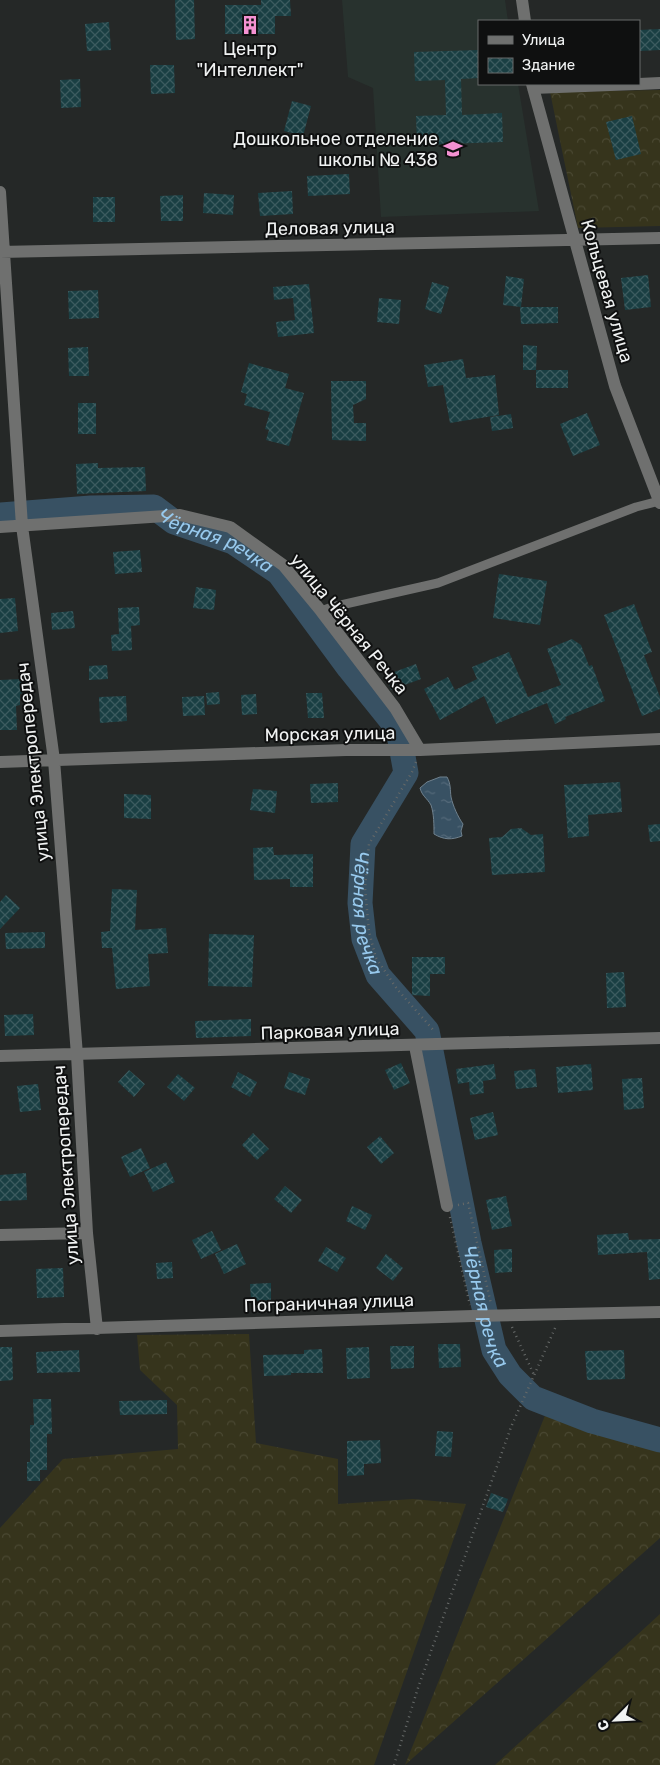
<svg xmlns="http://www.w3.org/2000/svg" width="660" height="1765" viewBox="0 0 660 1765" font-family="Rubik,sans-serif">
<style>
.built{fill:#28322e}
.forest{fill:url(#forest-crowns)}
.water{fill:url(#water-ripples);stroke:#6f818e}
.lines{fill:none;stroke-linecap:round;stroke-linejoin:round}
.river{stroke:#385163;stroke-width:25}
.building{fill:url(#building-cross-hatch)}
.path{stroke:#666968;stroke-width:2.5;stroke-dasharray:1 4;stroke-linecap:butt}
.service{stroke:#6f706f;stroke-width:9}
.minor{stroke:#6f706f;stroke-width:12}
.labels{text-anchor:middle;stroke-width:4;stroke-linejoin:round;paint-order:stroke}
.poi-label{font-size:18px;fill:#f0f2f2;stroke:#0f1010}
.street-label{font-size:18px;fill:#f0f2f2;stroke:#0f1010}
.water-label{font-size:19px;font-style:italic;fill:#97c9ed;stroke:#0f1010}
</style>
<defs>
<pattern id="forest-crowns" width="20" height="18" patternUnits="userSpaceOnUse" patternTransform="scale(1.25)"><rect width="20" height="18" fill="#36341c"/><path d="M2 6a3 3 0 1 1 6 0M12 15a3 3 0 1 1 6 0" fill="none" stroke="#4a4832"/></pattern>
<pattern id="water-ripples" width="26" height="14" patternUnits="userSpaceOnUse" patternTransform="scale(1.25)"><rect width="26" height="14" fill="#385163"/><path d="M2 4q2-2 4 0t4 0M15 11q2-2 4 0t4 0" fill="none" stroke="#556a7a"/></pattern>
<pattern id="building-cross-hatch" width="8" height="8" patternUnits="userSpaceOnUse" patternTransform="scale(1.25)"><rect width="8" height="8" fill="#1a3f43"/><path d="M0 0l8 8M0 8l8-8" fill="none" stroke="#3c5b5f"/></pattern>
</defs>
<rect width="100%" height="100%" fill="#252827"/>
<path class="built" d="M342,0H505L508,21H479V84H518L539,211L381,217L373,88L348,77Z"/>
<path class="forest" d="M660,90V226L578,228L550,92Z
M249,1334L256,1443L338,1459V1504L413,1499L466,1504L374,1765H0V1528L63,1459L178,1449L177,1405L140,1370L137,1335Z
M548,1408L645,1430L660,1436V1538L405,1765Z
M660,1614V1765H495Z"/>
<path class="water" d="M440,777H447C451,784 450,790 451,797C453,806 458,817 463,824L461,831L462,836C452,840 444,840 434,834C434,825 434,814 431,805C427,798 422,796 420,788L427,782Z"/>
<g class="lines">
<path class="river" id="s1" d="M0,515L91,508L154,507L174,522L233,542L279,573L349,668L398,729L406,773L363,844L360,903L364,939L378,975L427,1031L469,1243L494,1350L510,1375L533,1398L592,1421L660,1440"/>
</g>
<path class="building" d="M175,0H194L195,39L176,40Z
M261,0H290L291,16H275V34H225V5H261Z
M109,22L111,50L87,51L85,24Z
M660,29V50L639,51V30Z
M479,50V78L461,79L462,115L502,113L503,142L417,145L416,116L446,115L445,80L415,81L414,52Z
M150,65H174L175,93L151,94Z
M80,79L81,107L61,108L60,80Z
M292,101L311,106L303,136L284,131Z
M632,116L641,154L616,160L606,122Z
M349,174L350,194L308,196L307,176Z
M292,191L293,214L260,216L258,193Z
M204,193L234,195L233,215L203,213Z
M183,195V221H161L160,196Z
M93,197H115V222H93Z
M648,275L651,307L625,310L621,278Z
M506,276L524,279L521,307L503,305Z
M432,282L449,287L441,314L425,309Z
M309,284L314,333L278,337L276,322L295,320L293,298L274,300L273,287Z
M98,290L99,318L69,319L68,291Z
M379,298L401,300L399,324L377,322Z
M520,307H558V323L521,324Z
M523,345L537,346L536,370H523Z
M88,347L89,376H69L68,348Z
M463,359L466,378L495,375L499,415L450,423L443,385L428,387L424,365Z
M249,363L289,374L285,388L304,393L289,446L266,440L269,430L265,429L270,412L244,405L247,394L241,392Z
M536,370H568V388H536Z
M331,381H366V399L353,405L354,423H366V441L332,440Z
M78,403H96V434H78Z
M587,413L600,445L573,456L560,424Z
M511,414L513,428L492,431L490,417Z
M98,463V468L145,467L146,491L77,494L76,464Z
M140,550L142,572L115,574L113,552Z
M499,574L547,581L540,625L493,618Z
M196,587L216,590L214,610L193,608Z
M15,598L18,631L0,633V599Z
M634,604L652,652L644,655L660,697V709L642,716L604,615Z
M139,607L140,625L131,626L132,650L112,651L111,635L119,634L118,608Z
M73,611L75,628L52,630L51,613Z
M572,639L581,645L589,666L592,665L605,701L565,717L566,719L555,724L547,703L496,724L484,696L440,720L424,689L448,677L455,690L477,679L472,667L509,652L528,697L561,685L547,649Z
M416,664L421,679L391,690L386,675Z
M107,665L108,679L89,680V666Z
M23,679V693L20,694V705L16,706L17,730H0V680Z
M219,692L220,704L207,705L206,693Z
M306,693H322L324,718H308Z
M256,694L257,714L242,715L241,695Z
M126,696L127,721L100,723L99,697Z
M204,696L205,715L183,716L182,697Z
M620,782L622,812L588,815L589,836L568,838L564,785Z
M338,783V802L311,803L310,784Z
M253,789L277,791L275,813L250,810Z
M124,794L151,795V819L124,818Z
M660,824V841L650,842L648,825Z
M521,828L531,835L543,834L545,872L492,875L489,838L502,837L511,829Z
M273,847L274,855L313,854V887H290V879L254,880L253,848Z
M112,889L137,890L135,930L166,928L168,953L148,954L150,986L116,989L112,948H102L101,932L110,931Z
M6,895L20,908L0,929V902Z
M45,932V948L6,949L5,933Z
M209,934L254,935L252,987L208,986Z
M412,957H445V974H430V996L412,995Z
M624,972L626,1007L607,1008L606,973Z
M33,1014L34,1035L5,1036L4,1015Z
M251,1019V1036L196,1038L195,1021Z
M401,1063L410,1083L394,1090L385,1070Z
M494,1064L496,1079L483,1081L484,1093L470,1095L469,1082L458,1084L456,1069Z
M591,1064L593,1090L558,1093L556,1067Z
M535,1069L537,1087L516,1089L514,1071Z
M129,1070L145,1084L134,1097L118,1082Z
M238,1072L257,1082L250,1097L231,1087Z
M289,1072L310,1079L305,1095L284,1088Z
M178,1074L195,1088L184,1101L167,1087Z
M642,1078L644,1108L624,1110L622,1079Z
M38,1084L41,1110L20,1112L17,1086Z
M493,1112L498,1135L475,1140L470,1118Z
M253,1133L269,1149L257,1160L242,1145Z
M380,1136L394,1153L381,1164L367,1147Z
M141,1148L150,1168L130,1177L121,1157Z
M166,1162L175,1182L153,1192L144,1172Z
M26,1173L27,1200L0,1201V1175Z
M285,1186L302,1200L291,1213L274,1199Z
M506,1196L512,1226L492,1230L486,1200Z
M352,1206L372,1215L365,1230L346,1221Z
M212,1231L221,1250L201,1259L192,1240Z
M628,1233L629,1240L660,1239V1279L649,1280L647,1252L598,1255L597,1235Z
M237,1244L246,1264L224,1274L215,1254Z
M326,1247L346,1258L337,1272L318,1261Z
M512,1249V1272L495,1273L494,1250Z
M386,1254L403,1268L393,1281L376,1268Z
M172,1262L173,1278L157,1279L156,1263Z
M63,1268L64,1297L37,1298L36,1269Z
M271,1283V1300L251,1301L250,1284Z
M438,1344H460L461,1367L439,1368Z
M390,1346H414V1368L391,1369Z
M0,1347H12L13,1380L0,1381Z
M369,1347L370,1378L347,1379L346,1348Z
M322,1349L323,1373H291V1375L264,1376L263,1355L304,1354V1350Z
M79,1350L80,1372L37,1373L36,1352Z
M624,1350L625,1379L587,1380L585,1351Z
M33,1399H51L52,1434H47V1470H40V1481H27V1462H30V1425H34Z
M167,1400V1414L120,1415L119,1401Z
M437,1431L453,1432L451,1457L435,1456Z
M380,1440L381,1463L364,1464V1475L347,1476V1441Z
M491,1493L508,1499L503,1512L486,1507Z"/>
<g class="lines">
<path class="path" d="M416,762L412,772L369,844L365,888L369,932L376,958L397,989L435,1032
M458,1205L468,1203L491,1304
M450,1217L470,1305
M512,1327L534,1375
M394,1765L418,1688L511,1427L556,1326"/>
<path class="service" d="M321,611L332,607L438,583L636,507L659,501"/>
<path class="minor" d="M522,0L525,21
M532,84L615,386L660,503
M639,84L660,83
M533,88L636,84
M0,192L22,526L54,760L77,1055L87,1233L97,1329
M0,252L660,238
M0,527L180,515L230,527L283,565L321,611L395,708L420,750
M0,762L346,750H420L660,739
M415,1046L447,1206
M0,1056L660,1038
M0,1235L87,1233
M0,1331L473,1316L660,1312"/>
</g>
<defs>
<g id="building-bare" transform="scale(1.5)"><path d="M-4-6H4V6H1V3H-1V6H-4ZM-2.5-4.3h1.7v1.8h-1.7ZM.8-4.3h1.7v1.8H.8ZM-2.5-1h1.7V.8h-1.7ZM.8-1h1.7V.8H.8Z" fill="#f591d2" stroke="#0f1010" stroke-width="2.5" paint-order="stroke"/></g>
<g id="school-bare" transform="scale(1.5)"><path d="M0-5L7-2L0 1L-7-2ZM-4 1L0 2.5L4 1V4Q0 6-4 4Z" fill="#f591d2" stroke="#0f1010" stroke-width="2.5" paint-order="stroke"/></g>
</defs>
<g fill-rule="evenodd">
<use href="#building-bare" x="250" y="25"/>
<use href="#school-bare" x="453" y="149"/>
</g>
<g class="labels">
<g class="poi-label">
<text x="250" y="55">Центр<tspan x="250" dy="21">"Интеллект"</tspan></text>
<text x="438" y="145" text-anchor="end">Дошкольное отделение<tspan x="438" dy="21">школы № 438</tspan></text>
</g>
<g class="street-label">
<text transform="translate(330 228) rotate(-1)" y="6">Деловая улица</text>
<text transform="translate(607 291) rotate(74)" y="6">Кольцевая улица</text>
<text transform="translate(349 624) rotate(51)" y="6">улица Чёрная Речка</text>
<text transform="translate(330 734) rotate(-1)" y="6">Морская улица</text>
<text transform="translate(33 762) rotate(-96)" y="6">улица Электропередач</text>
<text transform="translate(330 1031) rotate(-2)" y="6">Парковая улица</text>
<text transform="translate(66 1165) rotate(-94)" y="6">улица Электропередач</text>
<text transform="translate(329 1303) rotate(-2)" y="6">Пограничная улица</text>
</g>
<g class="water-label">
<text dy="7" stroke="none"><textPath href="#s1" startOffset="225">Чёрная речка</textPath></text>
<text dy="7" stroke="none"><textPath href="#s1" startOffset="691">Чёрная речка</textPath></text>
<text dy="7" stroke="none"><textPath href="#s1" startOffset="1111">Чёрная речка</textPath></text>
</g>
</g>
<rect x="478" y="20" width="162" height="65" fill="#0f1010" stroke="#696a6a"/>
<rect x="488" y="36" width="25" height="8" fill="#6f706f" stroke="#696a6a"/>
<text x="522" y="45" font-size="15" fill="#f0f2f2">Улица</text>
<rect x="488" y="58" width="25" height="15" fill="url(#building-cross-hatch)" stroke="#696a6a"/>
<text x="522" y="70" font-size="15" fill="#f0f2f2">Здание</text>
<g transform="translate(615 1720) rotate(246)" stroke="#0f1010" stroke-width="4" paint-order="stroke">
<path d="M0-4L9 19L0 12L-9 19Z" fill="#f0f2f2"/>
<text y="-8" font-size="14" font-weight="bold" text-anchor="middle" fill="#f0f2f2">С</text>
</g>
</svg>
